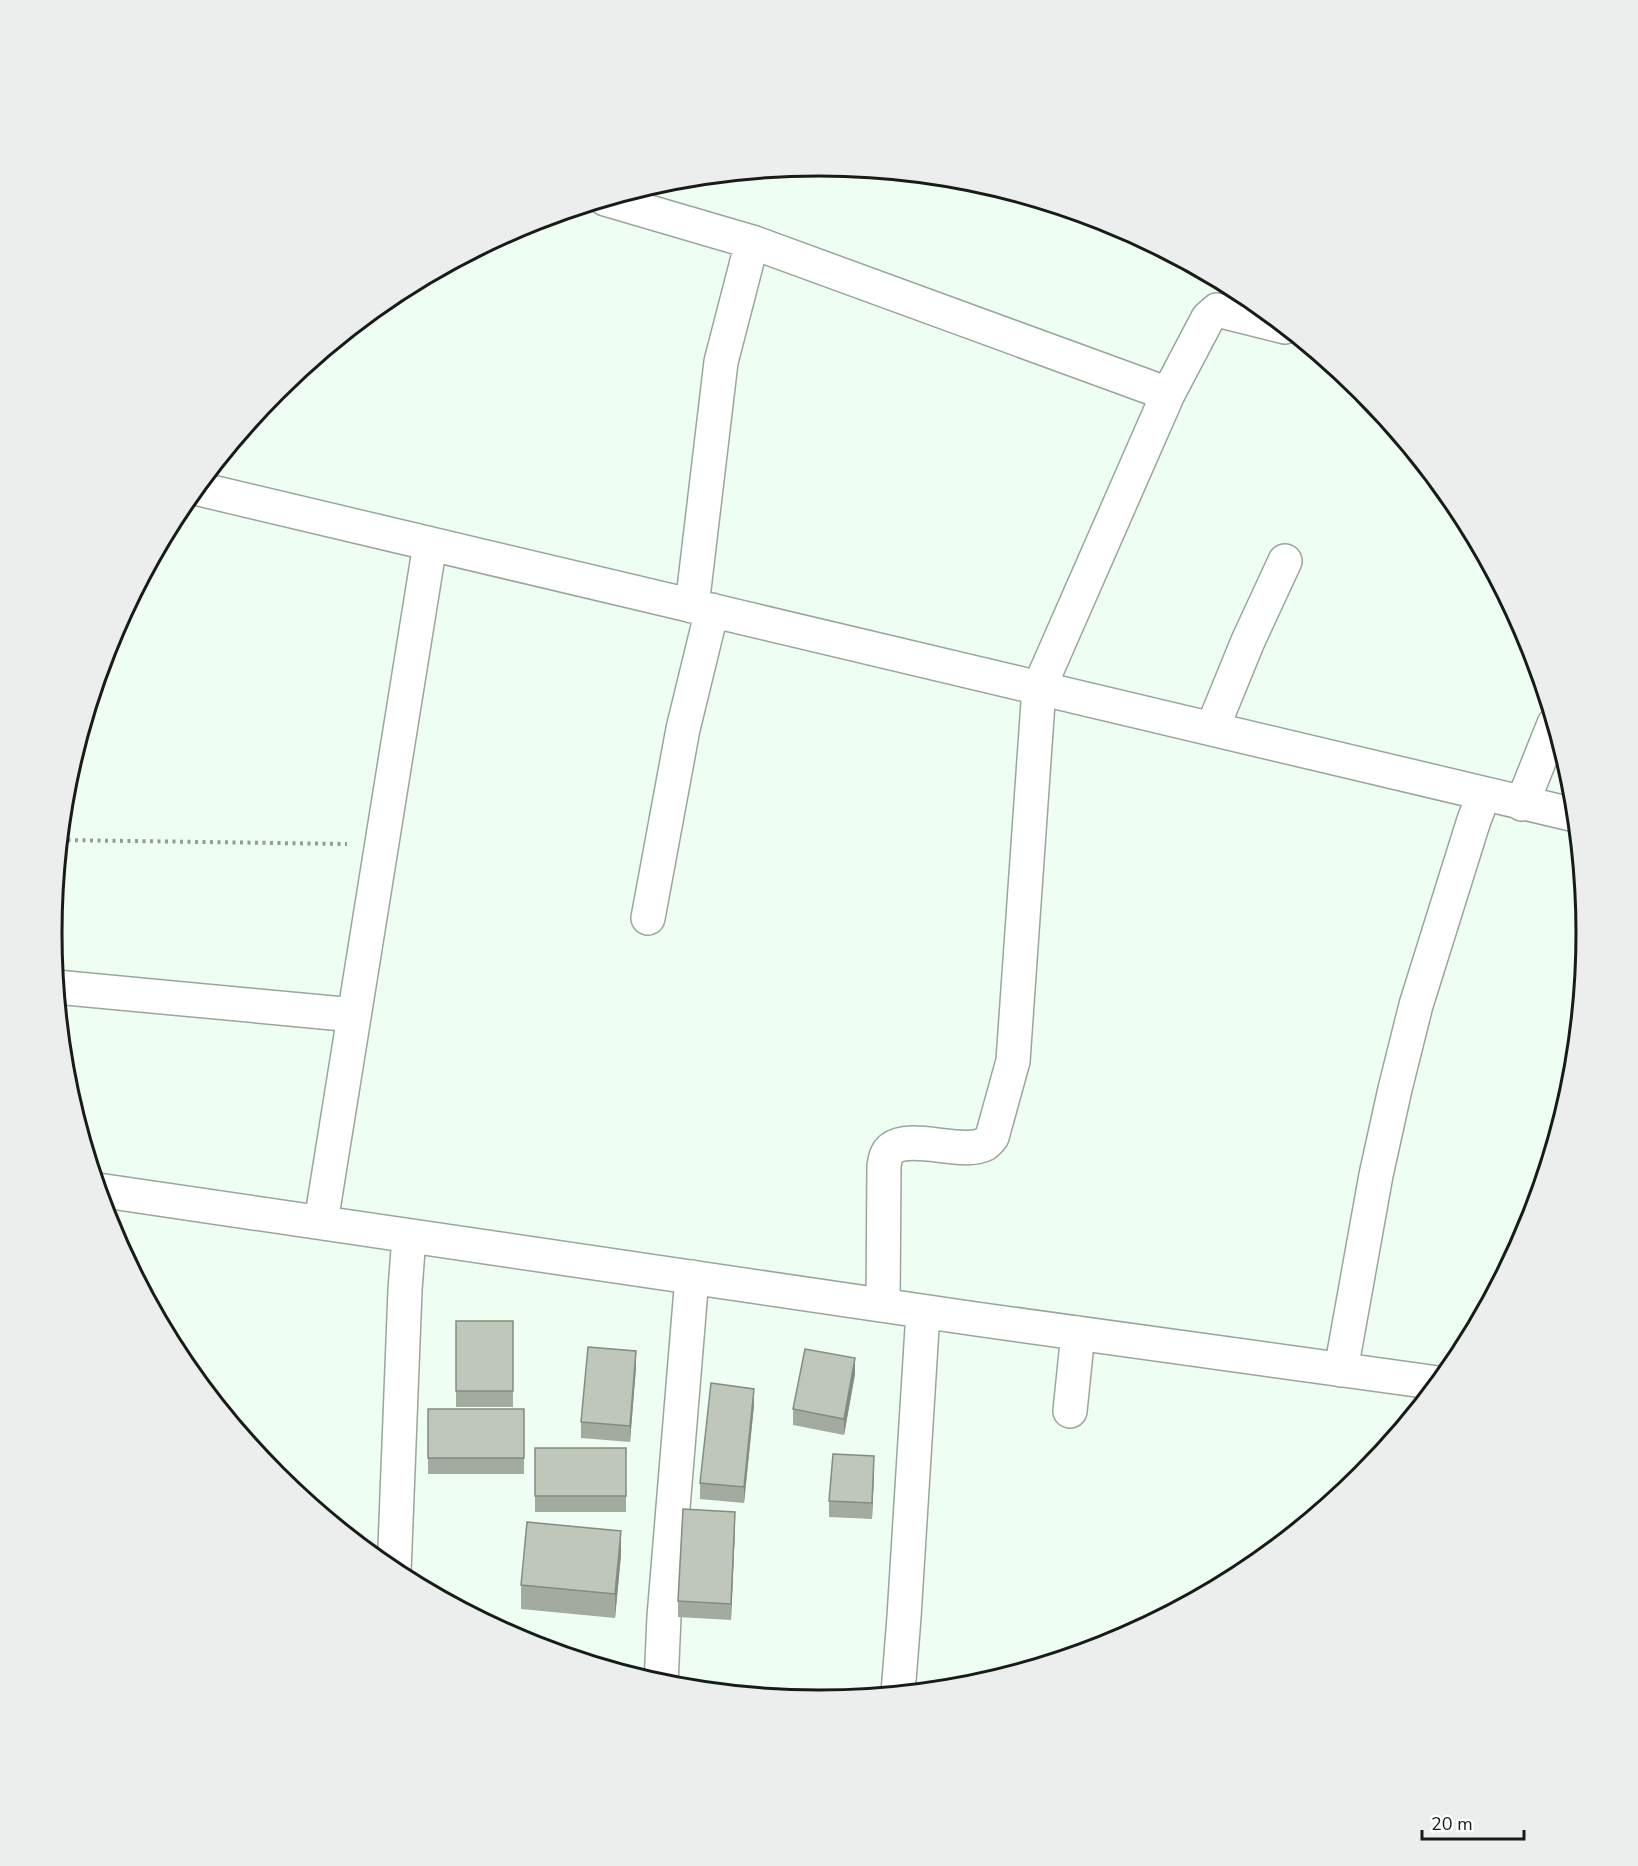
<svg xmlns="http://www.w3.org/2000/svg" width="1638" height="1866" viewBox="0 0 1638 1866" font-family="'Nunito Sans',sans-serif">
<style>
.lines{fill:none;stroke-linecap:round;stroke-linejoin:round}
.minor-casing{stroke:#98a69c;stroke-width:36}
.path{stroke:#929d95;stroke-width:4;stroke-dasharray:3 4.5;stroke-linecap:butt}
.minor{stroke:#fff;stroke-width:33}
.wall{fill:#a3ab9f}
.shaded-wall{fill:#858b82}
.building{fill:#bec7b9;stroke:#858b82;stroke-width:1.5}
.rim{fill:none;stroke:#171c18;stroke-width:3}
</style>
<rect width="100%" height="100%" fill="#effef3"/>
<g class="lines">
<g class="minor-casing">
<path id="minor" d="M605,199L752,242L1168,394
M195,488L1575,815
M692,606L721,362L752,242
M1212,729L1248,641L1285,561
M1522,804L1554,724
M648,918L683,729L712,610
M56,987L354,1015
M98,1190L976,1319L1438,1383
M321,1222L430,544
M883,1305L884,1166C885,1160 886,1153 891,1149C911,1133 962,1156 985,1144C988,1142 990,1139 992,1137L1013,1061L1039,688L1168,394L1208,318L1217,310L1285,327
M1341,1370L1376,1175L1395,1089L1416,1005L1474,820L1484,794
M1070,1411L1078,1333
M394,1573L405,1290L409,1236
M661,1684L664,1617L692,1277
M898,1693L904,1617L923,1312"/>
</g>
<path class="path" d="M60,840L347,844"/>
<use href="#minor" class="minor"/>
</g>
<path class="wall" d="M456,1321H513V1407H456Z
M636,1367L630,1442L581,1438V1422Z
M855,1374L844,1435L793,1425V1409Z
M754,1405L744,1503L700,1499V1483Z
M428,1409H524V1474H428Z
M535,1448H626V1512H535Z
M874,1472L872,1519L829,1517V1501Z
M735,1528L731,1620L678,1617V1601Z
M621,1555L615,1618L521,1609V1585Z"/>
<path class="shaded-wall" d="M636,1351V1367L630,1442V1426Z
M855,1358V1374L844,1435V1419Z
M754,1389V1405L744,1503V1487Z
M874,1456V1472L872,1519V1503Z
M735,1512V1528L731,1620V1604Z
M621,1531V1555L615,1618V1594Z"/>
<path class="building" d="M456,1321H513V1391H456Z
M588,1347L636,1351L630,1426L581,1422Z
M805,1349L855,1358L844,1419L793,1409Z
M711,1383L754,1389L744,1487L700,1483Z
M428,1409H524V1458H428Z
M535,1448H626V1496H535Z
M833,1454L874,1456L872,1503L829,1501Z
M683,1509L735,1512L731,1604L678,1601Z
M527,1522L621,1531L615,1594L521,1585Z"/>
<path d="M0 0H1638V1866H0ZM62 933a757 757 0 1 1 1514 0a757 757 0 1 1-1514 0Z" fill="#eceded" fill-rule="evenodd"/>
<path class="rim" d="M62 933a757 757 0 1 1 1514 0a757 757 0 1 1-1514 0Z"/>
<path d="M1422 1830v9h102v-9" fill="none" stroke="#171c18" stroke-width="3"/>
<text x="1431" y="1830" font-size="18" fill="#171c18" stroke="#ffffff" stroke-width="4.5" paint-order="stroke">20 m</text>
</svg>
